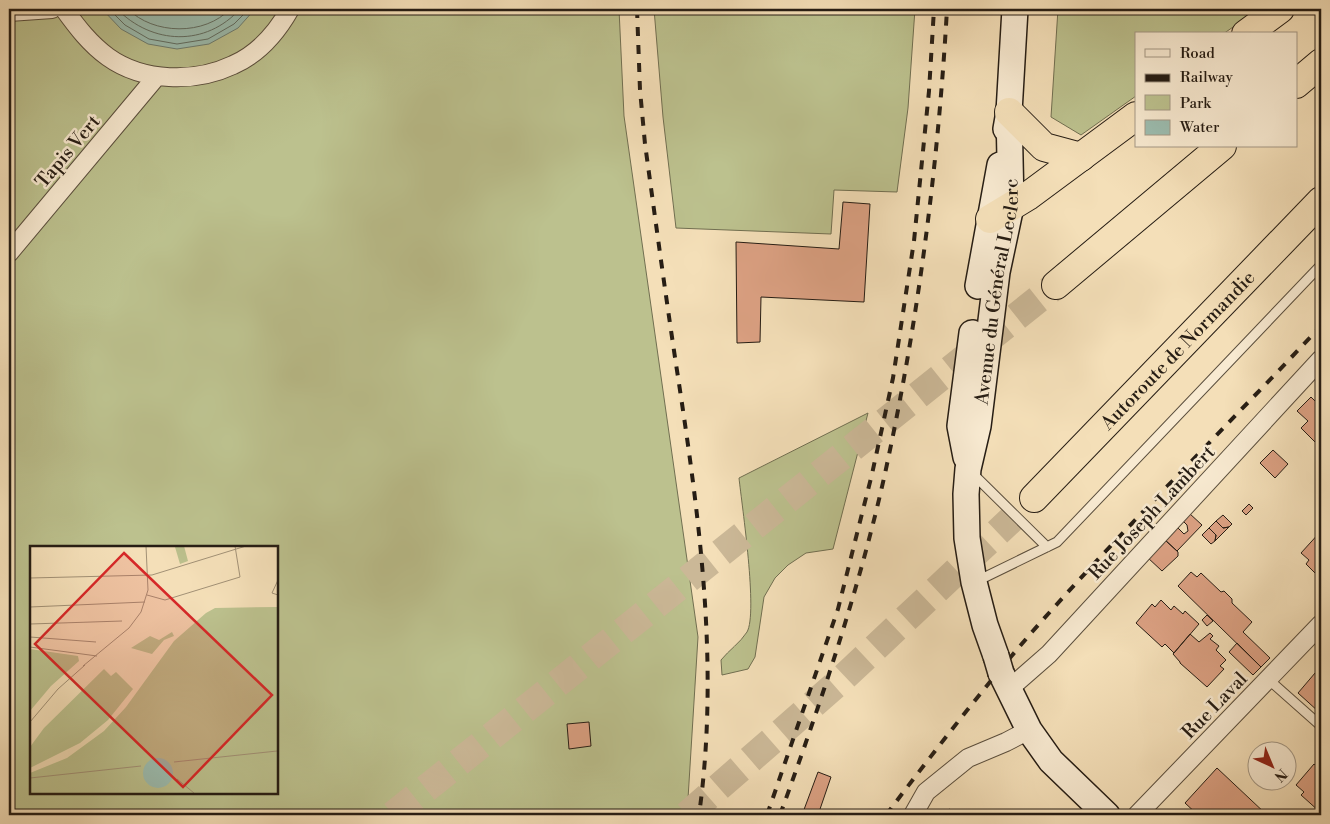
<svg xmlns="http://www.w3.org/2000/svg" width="1330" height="824" viewBox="0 0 1330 824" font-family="'Libre Bodoni',serif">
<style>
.green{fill:#bcc18e;stroke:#716f51;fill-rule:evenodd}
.water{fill:#9cbdb0;stroke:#6d7d72}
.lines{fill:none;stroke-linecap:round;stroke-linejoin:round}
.shore{stroke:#616d62;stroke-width:1}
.building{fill:#dca183;stroke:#261d14}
.motorway-tunnel{stroke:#cbb897;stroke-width:28;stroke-dasharray:28 14;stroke-linecap:butt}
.service-casing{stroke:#5a4e3d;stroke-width:11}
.minor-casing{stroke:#5a4e3d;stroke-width:20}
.secondary-casing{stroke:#261d14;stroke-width:28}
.motorway-casing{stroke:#261d14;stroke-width:30}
.service{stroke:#f8ead1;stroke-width:9}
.minor{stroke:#f8ead1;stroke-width:18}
.secondary{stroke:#f8ead1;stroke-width:25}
.motorway{stroke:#f4dfb8;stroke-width:28}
.rail{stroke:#261d14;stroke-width:4;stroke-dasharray:9 9;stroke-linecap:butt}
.secondary-bridge-casing{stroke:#261d14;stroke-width:28;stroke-linecap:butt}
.secondary-bridge{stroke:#f8ead1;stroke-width:25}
.labels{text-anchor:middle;stroke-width:5;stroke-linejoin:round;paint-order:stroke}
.street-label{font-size:19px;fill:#261d14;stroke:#f8ead1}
.inset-road{fill:none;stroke:#a29176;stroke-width:1}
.view{fill:#d62828;fill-opacity:0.15;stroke:#d62828;stroke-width:2.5}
.inset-edge{fill:none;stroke:#261d14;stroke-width:2.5}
</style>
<rect width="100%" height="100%" fill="#f4dfb8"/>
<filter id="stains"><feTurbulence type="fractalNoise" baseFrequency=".004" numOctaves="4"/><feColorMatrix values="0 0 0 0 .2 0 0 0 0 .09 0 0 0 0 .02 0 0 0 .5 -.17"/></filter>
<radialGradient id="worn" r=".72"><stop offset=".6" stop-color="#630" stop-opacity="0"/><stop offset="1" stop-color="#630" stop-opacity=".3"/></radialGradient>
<path class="green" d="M9,9H619L624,116L698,637L687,815H9ZM31,548H276V793H31Z
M654,9H915L908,108L897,192L834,190L831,234L676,228L663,117Z
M1058,9H1259L1223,34H1136V96L1081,135L1051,117Z
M868,413L833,549L806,553L788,565L775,578L764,597L755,657L748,669L722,675L721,660C729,650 740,643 747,632C758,613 742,506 739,478Z"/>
<path class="water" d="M102,9H255L238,28L209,44L177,49L148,44L121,29Z"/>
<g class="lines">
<path class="shore" d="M109,9L125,25L149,39L177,44L208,39L234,24L249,9
M117,9C152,45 206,47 240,9
M128,9C153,35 205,36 230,9"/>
</g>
<path class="building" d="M843,202L870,204L864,302L761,297L760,342L737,343L736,242L839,249Z
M1311,397L1321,407V448L1301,428L1308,421L1297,411Z
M1273,450L1288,464L1275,478L1260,463Z
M1249,504L1253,508L1246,515L1242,511Z
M1189,513L1202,525L1177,551L1164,539L1176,526L1184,534L1188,531L1187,525L1182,520Z
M1223,515L1232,524L1229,527L1223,528L1216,521Z
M1216,521L1223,528L1229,527L1215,541L1216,535L1209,528Z
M1209,528L1216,535L1215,541L1211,544L1202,535Z
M1321,531V572L1317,575L1306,564L1309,560L1301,553Z
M1164,539L1178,552V556L1162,571L1147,557Z
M1191,572L1197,577L1201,573L1221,592L1224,591L1232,599V603L1252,622L1243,632L1270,658L1261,667L1178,586Z
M1161,600L1171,610L1174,606L1183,614L1185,611L1199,624L1174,653L1165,644L1162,647L1136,623L1152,604L1155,607Z
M1207,615L1213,621L1207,626L1202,620Z
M1210,633L1213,636L1210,639L1219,646L1216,650L1226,660L1220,666L1224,669L1207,687L1180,663V662L1173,654L1190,634L1199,642Z
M1237,643L1261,667L1253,675L1229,652Z
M1321,666V710L1319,712L1298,693Z
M589,722L591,746L569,749L567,724Z
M1314,764L1321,770V810L1320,812L1301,795L1304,792L1296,785Z
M1217,768L1267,815H1198L1185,803Z
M818,772L831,777L818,815H802Z
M949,809L959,815H945Z"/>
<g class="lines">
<path class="motorway-tunnel" d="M393,815L1056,285
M687,815L841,680L1034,498"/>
<g class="service-casing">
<path id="service" d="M972,473L1047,547
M977,581L1057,542L1321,265
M1268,679L1321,726"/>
</g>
<g class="minor-casing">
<path id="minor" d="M64,9C77,27 90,44 108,57C143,82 195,83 233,65C258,54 277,32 290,9
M9,12L52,9
M9,253L157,76
M1009,689L1049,654L1321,359
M913,815L926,792L968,758L1006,742L1029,730
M1137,815L1321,624"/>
</g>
<g class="secondary-casing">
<g id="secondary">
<path d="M1006,129L1009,112L1015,9"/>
<path d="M978,286L1000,165"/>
<path d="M966,457L960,426L972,333"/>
<path id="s1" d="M996,656L985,625L974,582L967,538L966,494L968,469L978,426L997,272L1011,206L1009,112"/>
<path d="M1001,673L1029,730L1051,761L1107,815"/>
</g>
</g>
<g class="motorway-casing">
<g id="motorway">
<path d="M1246,34L1280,9"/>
<path d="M1296,84L1321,63"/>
<path d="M1009,112L1044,147L1081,157"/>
<path d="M990,219L1028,196L1136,116"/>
<path d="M1056,285L1222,146"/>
<path id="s2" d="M1034,498L1321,201"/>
</g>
</g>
<use href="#service" class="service"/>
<use href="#minor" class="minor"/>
<use href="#secondary" class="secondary"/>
<use href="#motorway" class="motorway"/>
<path class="rail" d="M637,9L640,90L645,144C655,217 665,291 676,364C699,514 720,664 699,815
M767,815L838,609L872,474L893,378L914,241L929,91L934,9
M780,815C820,705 858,593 884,478C918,323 938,167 947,9
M886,815C933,753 981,691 1032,632C1125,527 1225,428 1321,326"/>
<g class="secondary-bridge-casing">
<path id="secondary-bridge" d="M996,656L1001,673"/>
</g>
<use href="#secondary-bridge" class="secondary-bridge"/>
</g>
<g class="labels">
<g class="street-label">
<text transform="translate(67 151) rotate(-50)" y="7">Tapis Vert</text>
<text dy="7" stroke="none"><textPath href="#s1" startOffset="371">Avenue du Général Leclerc</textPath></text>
<text dy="7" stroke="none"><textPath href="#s2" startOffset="206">Autoroute de Normandie</textPath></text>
<text transform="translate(1151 512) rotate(-47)" y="7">Rue Joseph Lambert</text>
<text transform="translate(1214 705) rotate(-46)" y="7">Rue Laval</text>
</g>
</g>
<g transform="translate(30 546)">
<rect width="248" height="248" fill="#f4dfb8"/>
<path d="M154,0L158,15L150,18L145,1ZM247,61V247H0V227L37,212L74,185L96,161L144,95L176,67L185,62ZM142,86L144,90L134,94L122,108L101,102L120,90L129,94ZM0,103L48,110L49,115L21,140L0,165ZM74,123L81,130L86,126L103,143L78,174L50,197L0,222V201L14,182Z" fill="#bcc18e"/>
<path d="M113 227a15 15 0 1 1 30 0a15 15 0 1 1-30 0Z" fill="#9cbdb0"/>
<path class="inset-road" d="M0,32L122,29L216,0M248,34L242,47L248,49M117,49L135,54L210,31L205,0M0,61L115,56M0,78L92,75M0,91L66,96M0,101L67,110M53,120L99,82L111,66L118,44L116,0M0,176L28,143L55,119M248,194V213M144,216L247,205M0,232L111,220M147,233L164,247"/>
<path class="view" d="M94,7L242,149L153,241L5,98Z"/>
<rect width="248" height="248" class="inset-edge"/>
</g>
<rect width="1330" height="824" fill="none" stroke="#f4dfb8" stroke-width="30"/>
<rect x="10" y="10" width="1310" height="804" fill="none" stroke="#261d14" stroke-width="2.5"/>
<rect x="15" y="15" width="1300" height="794" fill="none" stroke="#261d14"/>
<rect x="1135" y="32" width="162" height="115" fill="#f8ead1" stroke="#a49885"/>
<rect x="1145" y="49" width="25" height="8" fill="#f8ead1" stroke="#a49885"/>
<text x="1180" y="58" font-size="15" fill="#261d14">Road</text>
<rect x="1145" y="74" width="25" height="8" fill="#261d14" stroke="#a49885"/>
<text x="1180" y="82" font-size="15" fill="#261d14">Railway</text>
<rect x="1145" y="95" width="25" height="15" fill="#bcc18e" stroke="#a49885"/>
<text x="1180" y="108" font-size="15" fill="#261d14">Park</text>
<rect x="1145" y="120" width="25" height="15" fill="#9cbdb0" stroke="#a49885"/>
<text x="1180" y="132" font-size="15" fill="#261d14">Water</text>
<g transform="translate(1272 766) rotate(136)"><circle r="24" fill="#f8ead1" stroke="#a49885"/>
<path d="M0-4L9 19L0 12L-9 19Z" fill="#8f2418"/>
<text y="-8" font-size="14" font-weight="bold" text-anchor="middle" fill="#261d14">N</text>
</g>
<rect width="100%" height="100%" filter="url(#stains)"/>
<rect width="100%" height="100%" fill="url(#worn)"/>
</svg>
